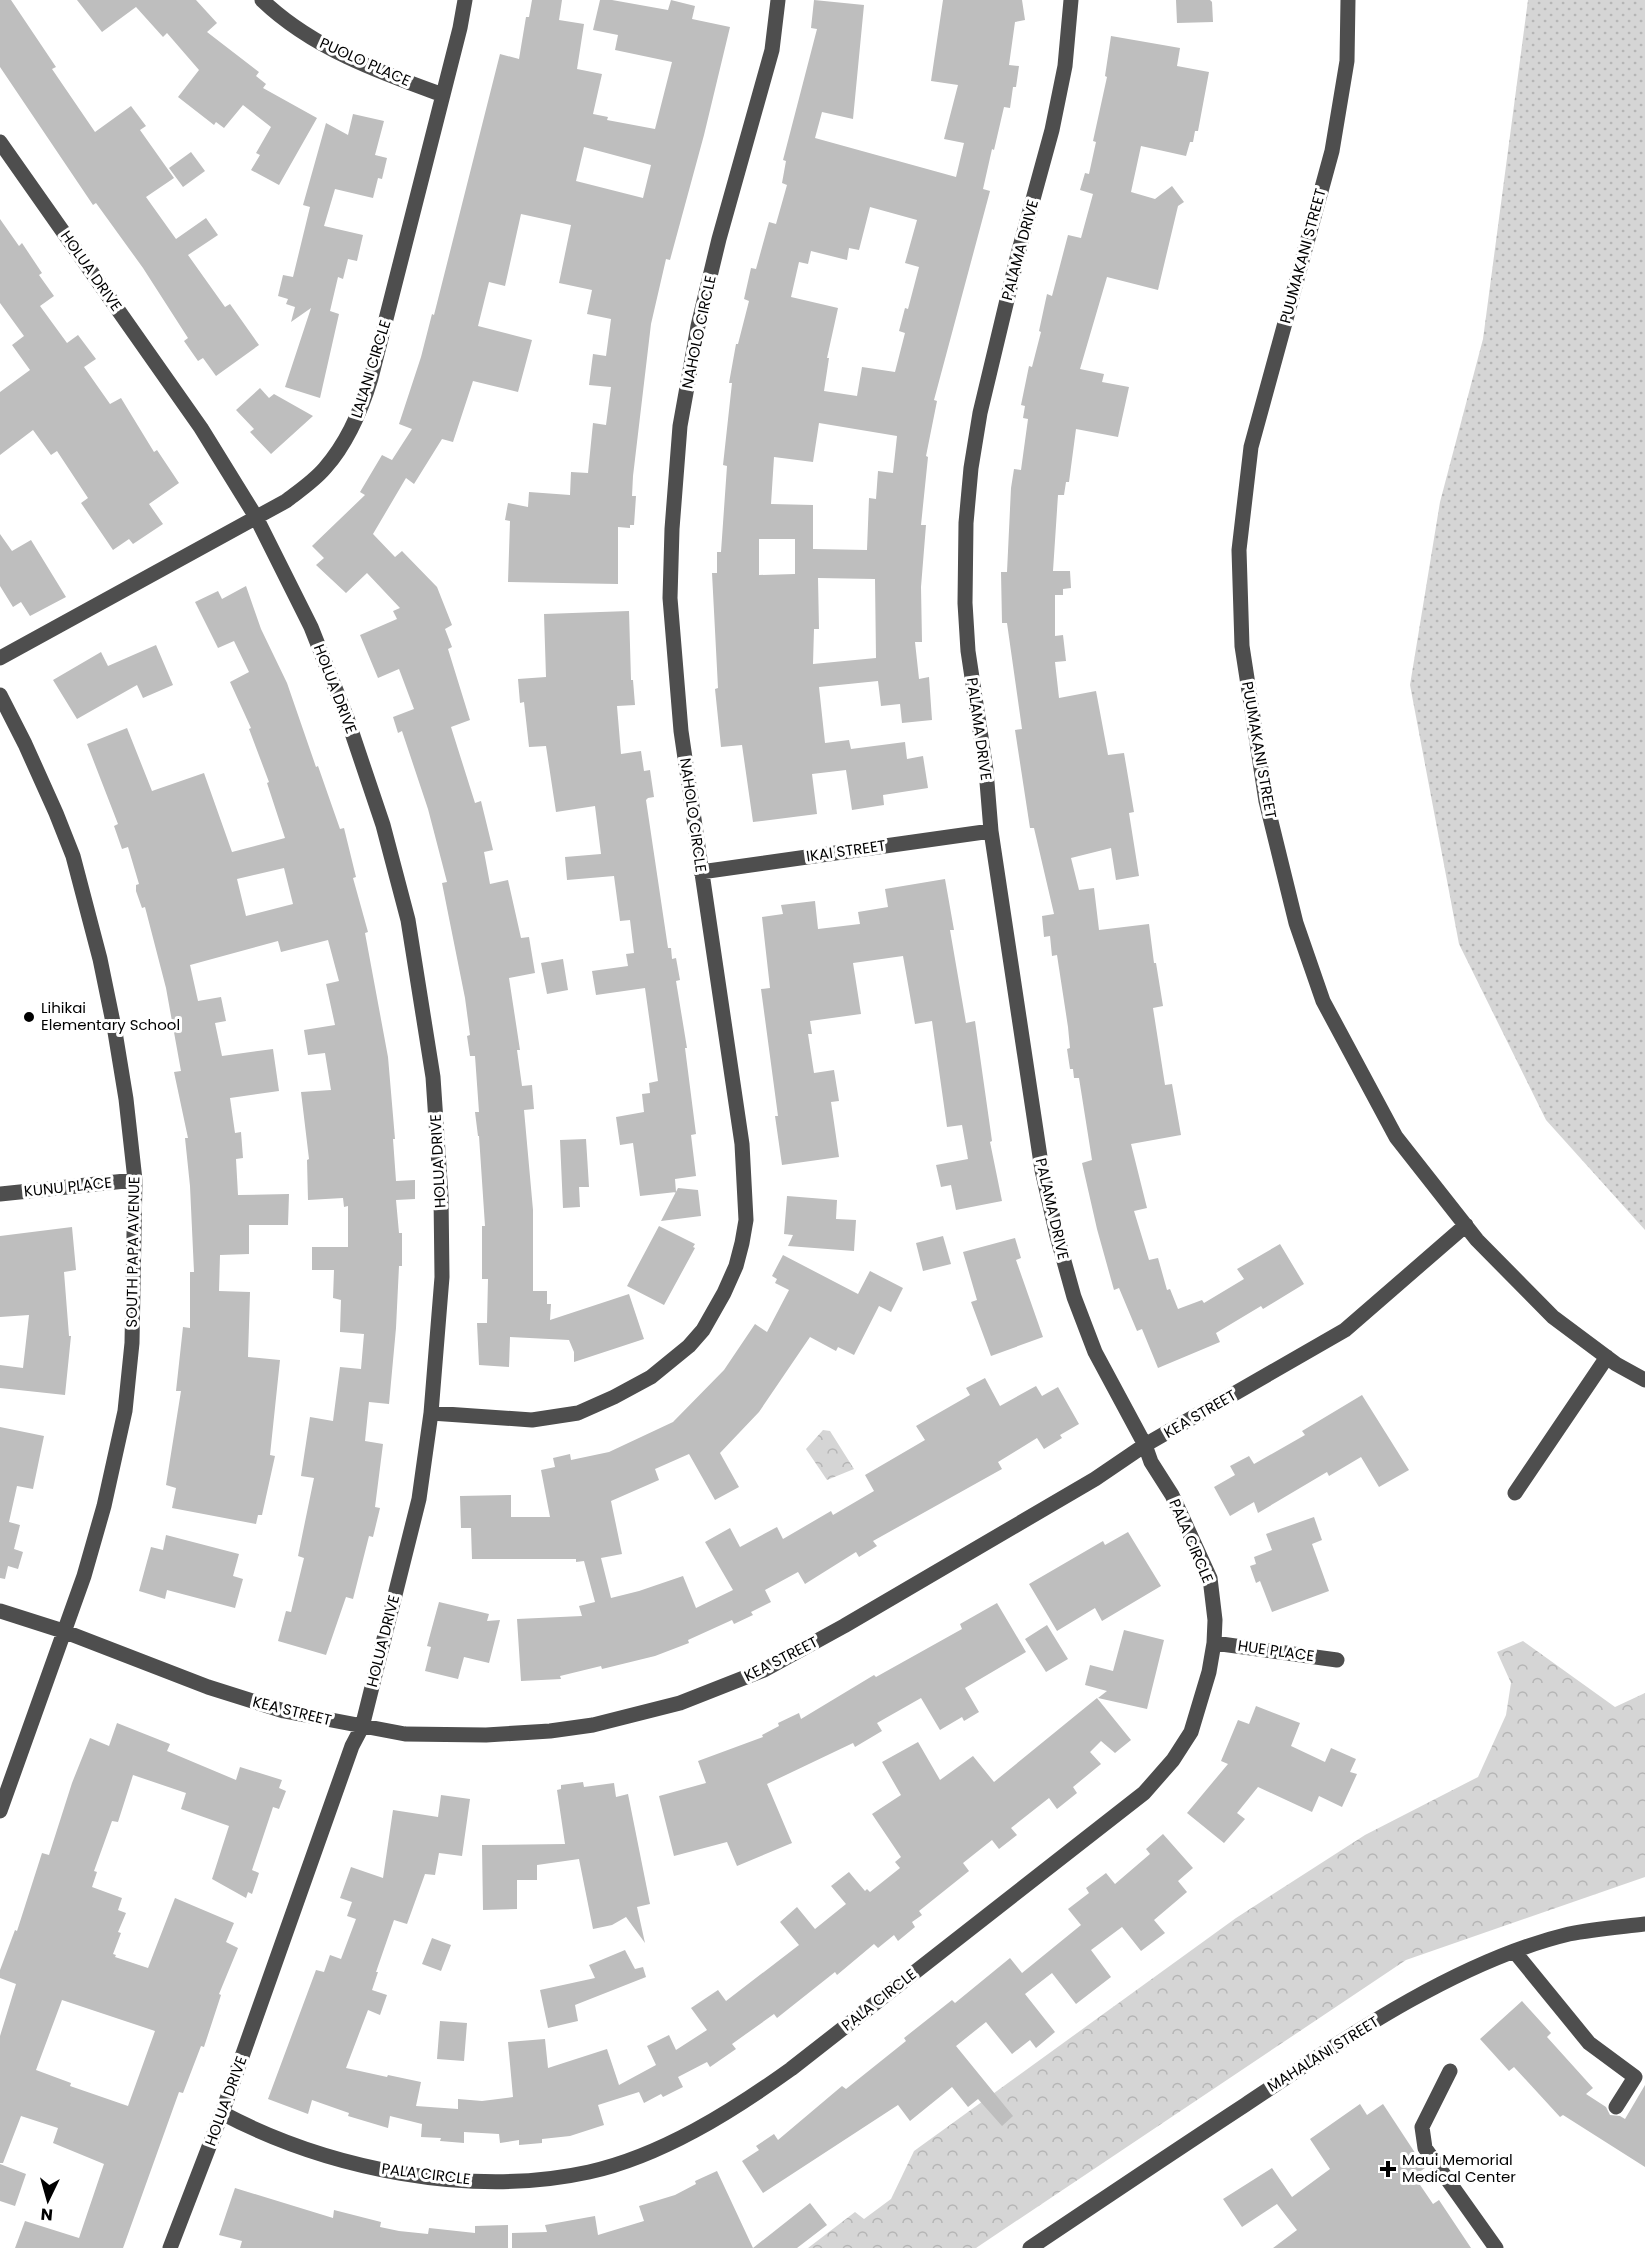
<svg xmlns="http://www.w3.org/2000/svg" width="1645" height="2248" viewBox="0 0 1645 2248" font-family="Poppins,sans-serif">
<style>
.grass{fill:url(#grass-dots)}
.forest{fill:url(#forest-crowns)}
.building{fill:#bebebe;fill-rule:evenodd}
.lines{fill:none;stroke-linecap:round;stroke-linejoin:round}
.minor{stroke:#4e4e4e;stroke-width:15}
.poi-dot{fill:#000;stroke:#fff;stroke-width:2}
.labels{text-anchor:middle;stroke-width:6;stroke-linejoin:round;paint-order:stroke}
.street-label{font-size:15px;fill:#000;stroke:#fff}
.poi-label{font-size:15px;fill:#000;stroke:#fff;text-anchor:start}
</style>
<defs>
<pattern id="grass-dots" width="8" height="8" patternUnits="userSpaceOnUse" patternTransform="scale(1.5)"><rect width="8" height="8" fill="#d5d5d5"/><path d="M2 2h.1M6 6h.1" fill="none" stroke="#b5b5b5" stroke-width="1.8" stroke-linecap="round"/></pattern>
<pattern id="forest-crowns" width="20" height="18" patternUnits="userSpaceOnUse" patternTransform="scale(1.5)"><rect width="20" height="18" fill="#d5d5d5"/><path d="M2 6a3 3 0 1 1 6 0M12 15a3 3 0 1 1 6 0" fill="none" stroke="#b5b5b5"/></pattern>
</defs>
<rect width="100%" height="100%" fill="#fff"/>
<path class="grass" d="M1528,0H1645V1230L1546,1120L1459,944L1410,685L1440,502L1483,339Z"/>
<path class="forest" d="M823,1430L830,1431L854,1469L827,1480L806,1449Z
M1523,1641L1615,1707L1645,1693V1877L1406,1960L976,2248H808L855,2212L864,2219L891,2199L914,2151L1236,1918L1365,1835L1478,1777L1506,1715L1511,1683L1497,1652Z"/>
<path class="building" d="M0,0H11L56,67L52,69L95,132L131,106L146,126L140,130L174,178L146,197L176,239L206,218L218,235L188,255L225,307L230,304L259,345L216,376L203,358L198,361L184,341L188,338L143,268L96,203L93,205L0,67Z
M77,0H196L217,23L207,32L259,72L256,76L266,84L263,88L317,118L279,185L251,170L260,155L256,153L271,127L243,105L224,128L216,122L214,125L178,97L199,70L167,33L163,37L136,7L102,32Z
M532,0H562L559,20L584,24L577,69L602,74L593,114L608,117L607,120L655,129L672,62L615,50L618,35L593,30L600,0H612L668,10L671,0L695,6L692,19L730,27L704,135L670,260L666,259L651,324L633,476L632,496H636L634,525H630V528L618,527V584L508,582L510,521L505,520L508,503L528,507L529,492L570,495L571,472L588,473L593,423L606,425L611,387L589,385L593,354L606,356L611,319L587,314L592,290L559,283L571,225L521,214L505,286L489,282L478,326L532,340L518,392L473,381L453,442L442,439L414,484L406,478L373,534L395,557L402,551L437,587L452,625L445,629L452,647L448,649L470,720L451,727L475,803L481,801L493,850L484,852L490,884L508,880L521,938L529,937L535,973L509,978L520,1050H517L522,1086L532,1085L534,1109L524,1110L533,1210V1291H547V1304H551L550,1320L629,1294L644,1339L574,1362V1352L569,1340L510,1337L509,1367L479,1365L477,1323H487L488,1279H482V1226H485L479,1136H478L475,1112H479L475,1056H470L467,1036L470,1035L465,998L442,883L447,882L428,809L402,731L398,733L393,717L414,709L399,669L378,678L360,635L397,619L393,611L400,608L367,573L346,593L316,565L324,558L312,546L365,495L360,492L382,455L392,460L412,429L399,424L421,357L432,314L434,315L500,54L519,59L526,17H529ZM584,147L651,165L643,198L576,181Z
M814,0L864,5L853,119L822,112L815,138L956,177L964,143L944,139L958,85L931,81L943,0H1022L1025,20L1015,22L1009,65L1019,66L1016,87H1013L1010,108L1004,107L994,150L992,149L983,189L990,191L934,400L937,401L926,456L928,457L921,525H926L921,587L922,642H915L919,679L929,677L932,720L902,723L900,704L881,706L878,681L819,687L825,743L849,740L851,749L905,742L907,759L923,756L928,788L883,795L884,805L852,810L846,770L812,774L817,814L753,822L742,745L721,747L715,689L718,688L712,573H717V552H721L727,466L723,465L732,383H729L736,344H738L749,301L744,299L751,268L756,269L769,222L776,224L787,185L782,183L786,161L783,160L817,29L811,28ZM870,207L917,220L905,263L919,267L908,309L905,308L899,331L905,333L895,372L862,367L857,396L824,391L829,358H827L838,308L791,297L799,262L808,264L811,251L847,260L849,248L859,250ZM819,423L897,436L893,473L878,471L876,499L869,498L867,550L813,549V505L771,504L774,457L813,462ZM759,539H795V574L759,575ZM818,578L875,579L876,658L813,664L814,629H819Z
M1176,0H1210L1212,2L1213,22L1177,23Z
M1111,36L1180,48L1177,66L1209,72L1198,131H1195L1193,142H1190L1186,156L1141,146L1131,192L1155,199L1172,186L1184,202L1178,206L1158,290L1107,277L1080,369L1104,374L1102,382L1129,387L1118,437L1076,429L1069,482H1066L1064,495H1058L1053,571H1070L1071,588L1063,589V595H1055V636L1063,635L1066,661L1055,662L1059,698L1096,691L1108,755L1124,753L1134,812L1129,813L1139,876L1116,880L1111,848L1071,858L1079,890L1094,888L1099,930L1149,924L1154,963H1156L1163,1006L1153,1008L1165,1085L1172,1084L1181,1135L1131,1144L1147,1208L1134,1211L1149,1260L1158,1258L1167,1290L1170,1289L1178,1309L1202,1300L1204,1303L1244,1279L1237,1269L1280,1244L1304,1284L1263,1309L1261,1306L1216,1333L1220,1342L1158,1368L1142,1329L1137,1331L1119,1288L1114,1290L1097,1229L1082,1163L1092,1160L1079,1078H1074L1073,1069H1070L1067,1049L1070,1048L1068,1027L1057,955L1052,956L1050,936L1044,937L1042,916L1054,914L1034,828H1030L1015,730L1022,729L1007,623H1002L1001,572H1007L1011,488L1014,469L1021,470L1028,419L1023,418L1025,406L1021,405L1029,366L1032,367L1041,332L1039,331L1047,294L1052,296L1068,235L1081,238L1093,194L1080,190L1085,173L1089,174L1096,142L1093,141L1107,77L1105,76Z
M353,114L384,121L375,155L387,158L382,179L378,178L373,198L335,189L324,226L363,235L357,261L348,259L343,279L338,277L330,311L339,314L320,398L285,387L311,308L291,322L295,307L286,304L288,299L278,296L283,275L293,277L310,207L303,205L326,123L348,135Z
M191,152L205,171L183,187L169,168Z
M0,219L19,246L22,243L42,273L39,275L54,296L40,306L67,343L78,335L96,359L84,367L110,404L121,398L154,452L157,450L179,483L149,504L163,524L133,544L129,539L113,550L81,503L88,498L57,451L51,455L33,430L0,455V392L30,370L12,345L24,336L0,303Z
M260,388L269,398L274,394L313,416L271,454L250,432L254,429L236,410Z
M0,534L12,551L31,540L66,597L30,616L21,602L13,607L0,586Z
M246,586L261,629L287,683L316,767L318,766L340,829L344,828L356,877L353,878L368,932L365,933L388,1057L395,1139H393L396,1181L415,1180V1199L396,1200L399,1233H402V1266H399L396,1328L389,1404L369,1402L365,1441L383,1444L375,1507L380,1508L373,1537L369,1536L353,1599L346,1597L326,1655L278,1641L286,1611L291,1612L304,1558L298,1556L314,1478L301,1476L310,1417L333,1421L340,1367L361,1369L364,1334L340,1332L341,1300L333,1298L334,1270H312V1247H348V1206L344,1207L343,1198L308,1200L307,1160L309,1159L301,1092L331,1090L325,1053L308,1055L304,1030L335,1025L326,984L339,981L328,940L281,952L278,941L190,965L198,1001L221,997L226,1021L215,1023L222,1056L273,1049L279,1091L230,1098L235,1133L241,1132L243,1158L236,1159L238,1195L289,1194L288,1225H249V1254L220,1255L219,1291L250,1292L248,1357L280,1360L270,1455L275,1456L262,1515H258L256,1524L172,1508L176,1488L166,1485L181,1391H176L183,1327L190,1328V1272H194L190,1186L185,1138H188L174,1072L181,1071L166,988L145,907L142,908L136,891V885L139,884L128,847L122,849L114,826L118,824L87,744L127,728L152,791L204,773L232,852L285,838L267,783L269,782L249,729L251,728L230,682L249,672L234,641L218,648L195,602L218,591L222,599ZM284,868L293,904L246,916L237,879Z
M629,611L631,680H633L635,705L617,706L621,754L641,751L644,771L650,770L654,797L648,798L646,800L668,948H671L672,959L676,958L680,980L676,981L687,1048H685L696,1134L691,1135L696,1176L675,1179L676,1192L640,1196L633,1143L620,1145L616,1117L644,1112L642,1094L650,1093L649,1083L658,1081L645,988L596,995L592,971L628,966L626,954L634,953L630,920L620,921L614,876L567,880L565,857L601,854L595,806L556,812L546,746L529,747L524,702L520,703L518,679L546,677L544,614Z
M156,645L173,685L143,698L137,685L77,719L53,680L101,652L108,666Z
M945,879L954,930H950L966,1023L975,1021L992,1141L990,1142L1002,1201L956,1210L951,1185L941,1187L936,1165L968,1159L962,1125L947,1127L932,1021L915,1024L903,956L853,963L861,1014L810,1021L812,1034H808L814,1073L834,1070L839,1101L831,1102L839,1157L782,1165L775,1116H778L761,989L770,988L762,917L783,914L781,905L815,901L818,929L860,924L858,912L888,907L885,889Z
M563,959L568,990L547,994L541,963Z
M586,1139L589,1187H579L580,1207L563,1208L560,1140Z
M678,1188L698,1190L701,1216L661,1221Z
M787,1196L837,1200L836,1219L856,1220L854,1251L788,1246L793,1235L784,1234Z
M659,1226L695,1244L693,1247L695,1248L664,1305L627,1286Z
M72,1227L76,1270L64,1272L69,1336H71L65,1395L0,1388V1365L23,1368L29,1315L0,1317V1236Z
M943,1236L951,1264L923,1271L916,1243Z
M1015,1238L1021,1258L1016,1260L1043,1337L991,1356L971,1302L977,1300L963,1252Z
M783,1255L858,1294L870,1271L903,1288L891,1312L879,1306L854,1355L838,1347L836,1351L810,1337L759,1412L720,1453L739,1487L715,1500L689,1454L655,1469L659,1480L611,1501L622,1554L601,1558L611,1598L639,1591L683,1576L696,1608L733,1590L705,1542L730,1528L740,1547L777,1527L783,1539L831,1511L833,1515L874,1491L865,1475L925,1440L916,1426L970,1395L966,1388L985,1378L1000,1406L1036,1386L1042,1396L1058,1387L1079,1424L1060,1435L1062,1438L1044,1449L1037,1438L998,1462L1002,1469L873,1541L877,1546L859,1557L856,1552L805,1584L798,1572L765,1590L771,1602L751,1612L753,1615L734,1624L732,1620L688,1640L689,1643L655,1656L602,1669L601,1666L560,1676L561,1679L521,1681L517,1619L582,1616L579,1606L595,1602L584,1561L576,1562V1559H472L471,1528H461L460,1496L511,1495V1517H550L541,1470L555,1467L553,1458L570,1454L571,1460L609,1452L673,1422L724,1370L755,1324L767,1332L789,1290L775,1283L777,1279L772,1276Z
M1362,1395L1409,1470L1379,1487L1361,1457L1329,1476L1327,1472L1258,1513L1254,1502L1230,1516L1214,1487L1235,1475L1230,1466L1249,1456L1254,1464L1305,1435L1302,1431Z
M0,1427L44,1436L33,1489L17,1486L9,1522L20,1525L14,1549L23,1552L18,1569L8,1566L5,1579L0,1578Z
M1314,1517L1322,1540L1312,1544L1329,1591L1272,1612L1260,1581L1256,1583L1250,1566L1256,1564L1254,1557L1272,1550L1266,1534Z
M1128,1532L1161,1586L1102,1621L1095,1608L1057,1631L1029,1584L1103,1541L1105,1545Z
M166,1535L239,1554L233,1576L243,1579L235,1608L167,1590L165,1599L139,1591L151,1547L163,1550Z
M439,1602L489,1614L487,1621L500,1620L489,1663L464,1657L458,1679L425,1671L431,1647L427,1646Z
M997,1603L1026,1652L965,1688L979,1712L964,1721L962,1717L940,1730L921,1698L877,1723L882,1731L855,1747L853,1743L767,1784L792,1843L737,1866L727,1842L674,1856L659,1796L706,1783L698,1761L763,1737L762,1735L779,1726L778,1723L799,1713L801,1719L874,1675L876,1677L962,1629L960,1624Z
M1047,1625L1068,1659L1046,1672L1025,1639Z
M1124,1630L1164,1640L1147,1709L1098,1698L1107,1691L1085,1685L1090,1665L1113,1671Z
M1097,1698L1131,1740L1115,1753L1101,1741L1090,1752L1101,1764L1073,1787L1077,1793L1057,1809L1049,1798L1011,1828L1017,1835L999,1849L992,1840L963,1863L969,1871L919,1911L922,1915L912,1922L915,1927L898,1941L894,1935L878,1948L874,1944L837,1975L835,1972L777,2018L774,2014L732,2044L736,2049L710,2067L707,2062L678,2077L683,2087L663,2097L661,2094L644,2103L639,2092L598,2105L604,2125L570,2136L542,2139V2143L519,2145V2140L500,2143L499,2134L464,2132V2143L440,2141L441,2138L421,2137L422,2124L390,2116L388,2128L348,2116L349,2113L312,2100L308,2114L268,2099L316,1970L324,1972L330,1955L341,1959L356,1919L347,1916L352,1902L340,1898L351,1867L383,1878L393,1810L438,1817L441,1795L470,1799L462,1856L439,1853L435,1875L425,1874L407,1924L394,1920L376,1972H378L372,1990L387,1995L380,2015L368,2010L346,2068L387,2077L388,2075L421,2082L416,2106L458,2109V2099L482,2101L513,2097L508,2042L545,2039L548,2068L607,2049L619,2085L656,2065L647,2046L669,2035L676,2050L707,2030L691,2008L718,1990L726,2001L799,1945L780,1922L797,1907L815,1929L846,1904L831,1886L849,1872L865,1891L867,1889L870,1892L900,1868L895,1862L901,1857L872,1814L901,1795L882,1762L918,1742L940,1780L973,1756L994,1782Z
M1256,1706L1300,1723L1291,1746L1325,1762L1331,1748L1356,1759L1350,1772L1357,1774L1342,1807L1319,1796L1312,1812L1258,1787L1237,1813L1245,1819L1224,1843L1187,1813L1228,1764L1221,1761L1238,1720L1249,1724Z
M117,1723L170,1744L167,1751L236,1780L240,1767L282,1780L279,1788L286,1791L279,1809L273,1807L252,1870L259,1873L252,1894L248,1892L246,1898L212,1879L229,1826L181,1809L186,1793L133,1775L118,1822L112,1821L94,1871L97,1872L92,1887L122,1898L118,1910L126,1913L118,1932L121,1933L113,1954L116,1955L115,1957L148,1968L175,1898L234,1923L226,1942L238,1948L219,1994L221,1995L204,2047L201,2046L183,2093L179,2092L123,2248H15L25,2221L79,2238L104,2164L53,2143L58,2128L21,2116L3,2163H0V2036L16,1984L0,1978V1970L15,1930L17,1931L42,1853L49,1855L72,1783L90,1738L109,1746ZM62,2000L155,2031L128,2106L70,2086L71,2083L36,2070Z
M583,1782L584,1787L614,1783L616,1797L628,1794L650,1904L637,1907L645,1943L626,1917L612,1925L593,1929L579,1859L537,1865V1880H517V1909L483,1910L482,1845L565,1844L557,1790L561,1789V1785Z
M1163,1834L1193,1868L1178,1881L1187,1892L1154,1920L1165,1933L1141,1951L1122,1927L1091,1950L1111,1977L1076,2004L1052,1973L1025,1994L1055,2032L1036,2048L1030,2040L1012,2054L986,2022L956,2046L1013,2116L1002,2126L978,2099L968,2107L952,2087L910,2121L898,2105L763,2193L742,2161L759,2150L756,2146L774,2134L778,2140L842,2086L846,2089L906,2041L904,2038L952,2000L955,2003L1010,1958L1022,1973L1081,1925L1068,1909L1089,1893L1086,1888L1106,1873L1115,1884L1150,1854L1146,1849Z
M432,1938L451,1945L441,1971L422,1964Z
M625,1950L635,1969L643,1967L646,1977L575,2005L578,2021L548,2028L540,1990L595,1978L589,1965Z
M1522,2001L1551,2033L1547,2037L1593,2088L1586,2094L1606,2107L1610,2115L1620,2116L1625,2119L1645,2085V2167L1563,2115L1560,2117L1514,2067L1509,2071L1480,2039Z
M440,2021L467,2023L464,2061L437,2059Z
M1360,2104L1367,2115L1383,2104L1425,2168L1414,2176L1433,2204L1439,2200L1471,2248H1273L1297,2230L1277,2204L1242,2227L1223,2199L1272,2168L1292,2197L1330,2169L1310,2139Z
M0,2164L26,2174L15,2206L0,2201Z
M717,2171L753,2248L810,2203L827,2225L797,2248H512V2233L547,2232L545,2225L595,2216L598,2235L644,2221L639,2206L675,2195L696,2184L695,2181Z
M235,2188L333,2218L334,2210L381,2222L380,2227L399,2231L428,2234L429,2228L475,2233V2226L508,2225V2248H240L242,2241L219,2235Z"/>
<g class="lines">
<path class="minor" d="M262,0C312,48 379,72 443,95
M1348,0L1347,61L1332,151L1251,447L1239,550L1242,646L1266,801L1296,923L1323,1001L1396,1137L1477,1240L1553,1317L1616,1364L1645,1380
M0,142L201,428L256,517L311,627L347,718L383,825L408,920L433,1077L441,1196L442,1277L431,1413L419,1499L362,1727L352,1746L222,2113L170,2248
M0,658L286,501C299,491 314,481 325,468C348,442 361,411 371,378L460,28L465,0
M0,695L25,744L56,813L73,856L100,959L115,1032L126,1099L135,1180L132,1343L125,1411L104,1506L84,1576L0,1811
M701,872L991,831
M0,1194L135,1180
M431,1413L532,1420L578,1413L614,1397L651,1377L689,1346L703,1330L724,1293L736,1266L742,1243L746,1220L742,1144L681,731L670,598L672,529L680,426L698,326L719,239L772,50L778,0
M1515,1493L1607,1357
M0,1611L63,1631L208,1687L284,1711L405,1734L486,1735L550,1731L593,1725L680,1703L764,1670L844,1626L1095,1479L1145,1445L1345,1330L1466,1225
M1214,1643L1337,1660
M1514,1951L1589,2043L1635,2077L1616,2107
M1450,2071L1422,2127L1425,2148L1496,2248
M222,2113C328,2169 471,2198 589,2172C661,2156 731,2112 791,2069L1144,1793L1173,1760L1191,1732L1209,1672L1214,1643L1215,1620L1210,1578L1172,1495L1151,1462L1145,1445L1095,1352L1074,1297L1057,1236L1042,1170L991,831L986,770L968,651L965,603L966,523L971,468L980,413L1018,254L1052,130L1065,66L1071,0
M1030,2248C1102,2200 1173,2152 1245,2105C1341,2041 1456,1961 1569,1934C1594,1929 1620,1927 1645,1924"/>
</g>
<g class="poi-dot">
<circle cx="29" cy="1017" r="6"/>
<path d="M1385 2160h6v6h6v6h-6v6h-6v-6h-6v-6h6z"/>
</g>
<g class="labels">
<g class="street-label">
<text transform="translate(365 62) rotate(24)" y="5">PUOLO PLACE</text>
<text transform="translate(1020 250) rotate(-75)" y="5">PALAMA DRIVE</text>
<text transform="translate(1303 256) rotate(-75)" y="5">PUUMAKANI STREET</text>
<text transform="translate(91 271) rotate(55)" y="5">HOLUA DRIVE</text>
<text transform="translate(699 332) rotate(-78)" y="5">NAHOLO CIRCLE</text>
<text transform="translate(371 369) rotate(-73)" y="5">LALANI CIRCLE</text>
<text transform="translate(335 689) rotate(69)" y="5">HOLUA DRIVE</text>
<text transform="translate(979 729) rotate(82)" y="5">PALAMA DRIVE</text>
<text transform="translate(1259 750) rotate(80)" y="5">PUUMAKANI STREET</text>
<text transform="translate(693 815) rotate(82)" y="5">NAHOLO CIRCLE</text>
<text transform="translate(846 851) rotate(-8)" y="5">IKAI STREET</text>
<text transform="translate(438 1161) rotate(-93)" y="5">HOLUA DRIVE</text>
<text transform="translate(68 1187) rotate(-6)" y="5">KUNU PLACE</text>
<text transform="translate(1052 1209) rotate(77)" y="5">PALAMA DRIVE</text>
<text transform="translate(133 1252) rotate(-89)" y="5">SOUTH PAPA AVENUE</text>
<text transform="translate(1200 1414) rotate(-30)" y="5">KEA STREET</text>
<text transform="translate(1191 1541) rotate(67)" y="5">PALA CIRCLE</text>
<text transform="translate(383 1641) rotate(-76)" y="5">HOLUA DRIVE</text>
<text transform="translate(1276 1651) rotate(8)" y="5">HUE PLACE</text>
<text transform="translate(781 1659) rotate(-27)" y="5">KEA STREET</text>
<text transform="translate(292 1711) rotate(14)" y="5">KEA STREET</text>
<text transform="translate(879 2000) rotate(-38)" y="5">PALA CIRCLE</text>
<text transform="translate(1323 2054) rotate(-32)" y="5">MAHALANI STREET</text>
<text transform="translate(226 2101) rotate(-70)" y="5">HOLUA DRIVE</text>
<text transform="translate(426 2174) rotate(7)" y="5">PALA CIRCLE</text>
</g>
<g class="poi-label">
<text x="41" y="1013">Lihikai<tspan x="41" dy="17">Elementary School</tspan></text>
<text x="1402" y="2165">Maui Memorial<tspan x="1402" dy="17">Medical Center</tspan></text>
</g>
</g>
<g transform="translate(48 2200) rotate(185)" stroke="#ffffff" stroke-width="4.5" paint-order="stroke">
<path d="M0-4.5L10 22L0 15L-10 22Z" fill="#000000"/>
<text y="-9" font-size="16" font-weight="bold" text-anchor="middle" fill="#000000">N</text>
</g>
</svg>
